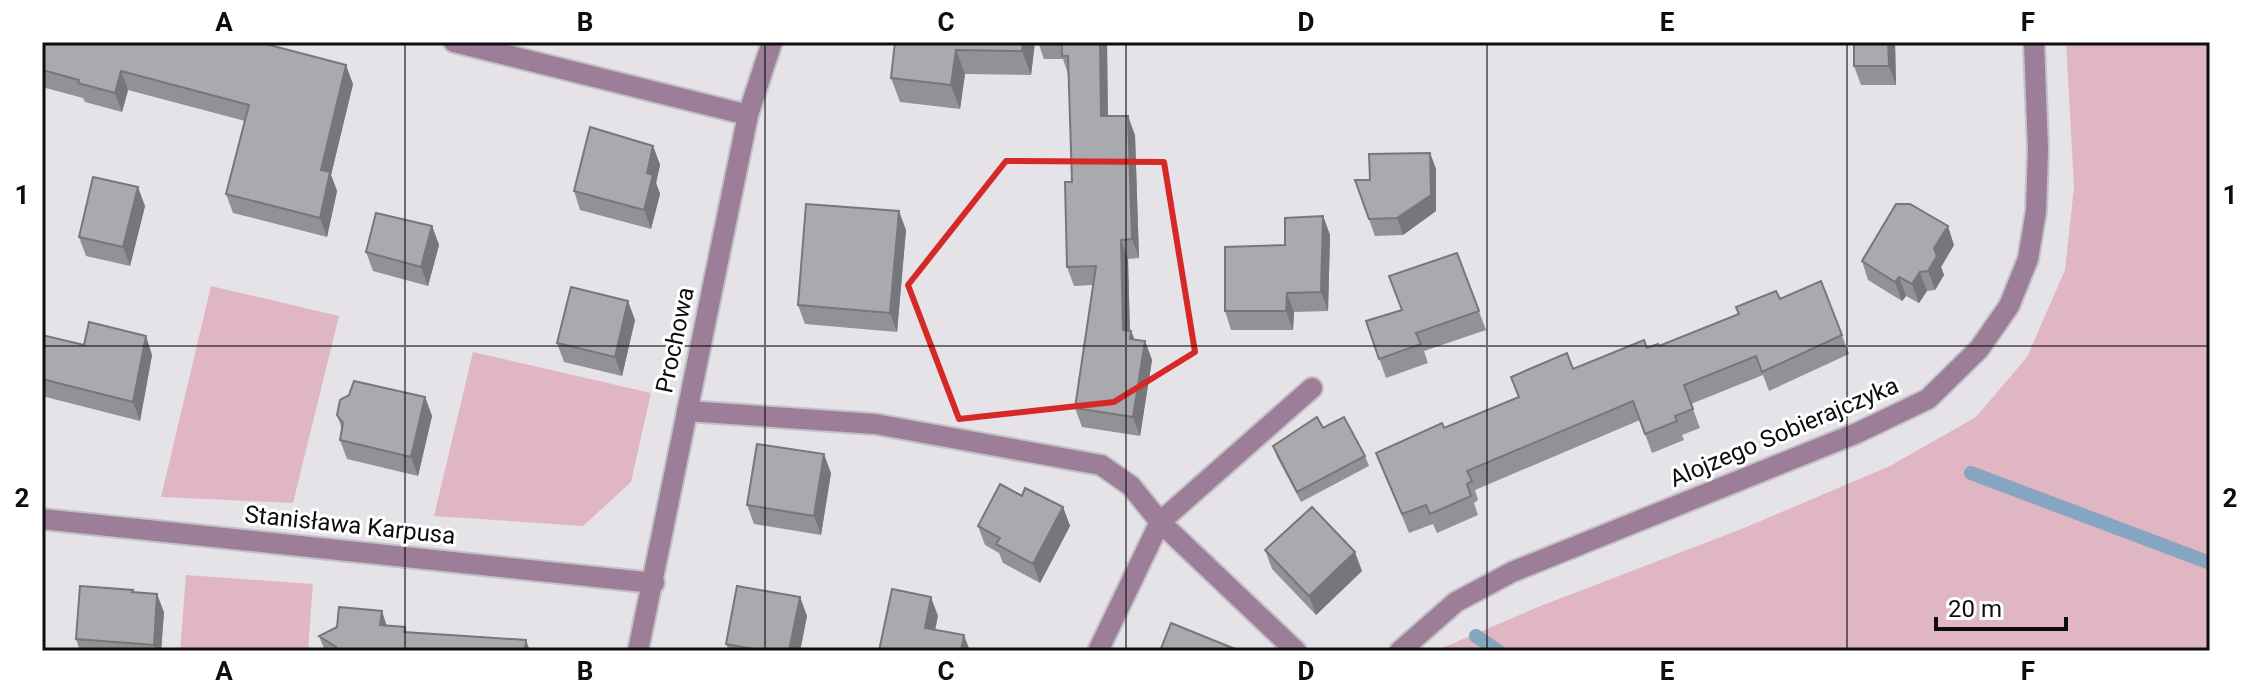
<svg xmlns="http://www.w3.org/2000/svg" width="2252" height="693" viewBox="0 0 2252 693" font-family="Roboto,sans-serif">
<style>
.green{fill:#e1b6c3}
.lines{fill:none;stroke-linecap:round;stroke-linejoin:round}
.stream{stroke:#86a5c0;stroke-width:14}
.lane-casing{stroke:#c2c1c5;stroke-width:24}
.street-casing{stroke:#c2c1c5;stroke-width:24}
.lane{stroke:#9c7e98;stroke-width:20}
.street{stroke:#9c7e98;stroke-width:20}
.wall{fill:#909296}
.shaded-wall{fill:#76777a}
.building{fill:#a8aaae;stroke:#76777a;stroke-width:2}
.marked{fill:none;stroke:#d62828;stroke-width:6;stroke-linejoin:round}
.grid{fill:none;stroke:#0d0c0e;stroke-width:2;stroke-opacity:0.55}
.labels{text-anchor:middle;stroke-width:6;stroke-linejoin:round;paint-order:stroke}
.street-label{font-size:24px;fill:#0d0c0e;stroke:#fff}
.neatline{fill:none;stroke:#0d0c0e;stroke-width:3}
.grid-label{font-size:26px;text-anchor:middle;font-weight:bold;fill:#0d0c0e}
</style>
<rect width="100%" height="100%" fill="#e5e3e8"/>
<path class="green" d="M2066,42H2210V651H1435L1543,605L1744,528L1890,466L1976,417L2027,357L2065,270L2074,187Z
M211,286L339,316L293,503L161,497Z
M473,352L651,393L631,482L583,526L434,516Z
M186,575L313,584L308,651H180Z"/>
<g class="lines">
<path class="stream" d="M1971,473L2210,563
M1476,636L1498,651"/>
<g class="lane-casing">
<path id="lane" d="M687,411L875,424L1101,465L1131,486L1160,522L1296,651"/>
</g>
<g class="street-casing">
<path id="street" d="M454,42L748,115
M42,519L654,583
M638,651L748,115L772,42
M1098,651L1160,522L1312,388
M1400,651L1456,602L1512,572L1857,433L1928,399L1979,349L2009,306L2028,259L2036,211L2038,150L2034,42"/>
</g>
<use href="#lane" class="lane"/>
<use href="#street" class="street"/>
</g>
<path class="wall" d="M42,42L353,84L331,175L337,191L327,237L233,213L226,194L245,121L128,90L122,112L85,102L83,98L42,87Z
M895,42H1035L1031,75L965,74L960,109L900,102L891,78Z
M1038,42H1107L1108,116L1135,135L1139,258L1128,259L1130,331H1131L1135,340L1145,341L1152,360L1140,436L1082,427L1075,408L1093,285L1074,286L1067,267L1072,182L1068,74L1063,59H1044Z
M1895,42L1896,85H1861L1854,66Z
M653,146L660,165L656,183L660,194L651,229L580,210L574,191Z
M1430,153L1436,169V211L1403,235L1375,236L1355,180H1370Z
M145,206L130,266L86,256L79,237Z
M1323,216L1330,235L1328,311L1294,312L1293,330H1231L1225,311L1285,245Z
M432,226L439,245L428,286L373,271L366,252Z
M906,230L897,332L805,324L798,305Z
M1954,245L1941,267L1944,275L1935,290L1927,291L1919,303L1906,296L1902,301L1868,280L1862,261Z
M1457,253L1486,330L1424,351L1428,363L1386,378L1366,321L1402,310Z
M1821,281L1849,354L1769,391L1763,375L1691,404L1700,428L1682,435L1684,440L1652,453L1640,420L1475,490L1478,500L1474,503L1478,515L1437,533L1433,524L1409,533L1376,453L1444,428L1518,397L1511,377L1573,369L1659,346L1780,299Z
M635,320L622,376L564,362L557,343Z
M42,335L84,345L152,355L140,421L42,396Z
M425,397L432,416L418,476L347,459L340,440L342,429L337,415Z
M1273,446L1365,456L1369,466L1301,502L1277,457Z
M831,473L821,535L754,524L747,505Z
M1022,496L1063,507L1070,526L1040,583L1003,563L999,553L985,545L978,526Z
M1265,550L1362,571L1316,615L1272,569Z
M134,592L164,612L161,651H80L76,639Z
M800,597L807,616L800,651H729L726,644Z
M387,625L405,627L407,632L530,651H325L319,636L337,627Z"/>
<path class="shaded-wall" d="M1023,42H1035L1031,75L1022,51Z
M1100,42H1107L1108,135L1101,116Z
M1888,42H1895L1896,85L1889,66Z
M956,50L965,74L960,109L951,85Z
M346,65L353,84L331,175L337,191L327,237L320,218L321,170Z
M121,71L128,90L122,112L115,93Z
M1128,116L1135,135L1139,258L1132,239Z
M653,146L660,165L656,183L660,194L651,229L644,210L647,173Z
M1430,153L1436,169V211L1403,235L1397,218Z
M138,187L145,206L130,266L123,247Z
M899,211L906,230L897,332L890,313Z
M1323,216L1330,235L1328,311L1321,292Z
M432,226L439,245L428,286L421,267Z
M1948,226L1954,245L1941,267L1944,275L1935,290L1928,271L1934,248Z
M1121,240L1128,259L1130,339L1131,331L1138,350L1137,358L1130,339V349L1123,330Z
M1920,272L1927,291L1919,303L1912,284Z
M1899,277L1906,296L1902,301L1895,282Z
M1287,293L1294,312L1293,330L1286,311Z
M628,301L635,320L622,376L615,357Z
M146,336L152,355L140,421L133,402Z
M1145,341L1152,360L1140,436L1133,417Z
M425,397L432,416L418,476L411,457Z
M824,454L831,473L821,535L814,516Z
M1063,507L1070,526L1040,583L1033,564Z
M1355,552L1362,571L1316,615L1309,596Z
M157,594L164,612L161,651H156L154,645Z
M800,597L807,616L800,651H789Z
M931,597L938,616L932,646L925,628Z
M382,611L388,630L380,625Z
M964,635L970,651H961Z
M526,640L530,651H525Z"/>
<path class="building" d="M42,42H258L346,65L321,170L330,172L320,218L226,194L249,105L121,71L115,93L78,83L79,80L42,70Z
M895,42H1023L1022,51L956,50L951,85L891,78Z
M1062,42H1100L1101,116H1128L1132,239L1121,240L1123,330L1131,331L1130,339L1145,341L1133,417L1075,408L1096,266L1067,267L1065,182H1072L1068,56H1062Z
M1854,42H1888L1889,66H1854Z
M590,127L653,146L647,173L653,175L644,210L574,191Z
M1430,153L1431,195L1397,218L1369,219L1355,180H1370L1369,154Z
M93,177L138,187L123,247L79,237Z
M806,204L899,211L890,313L798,305Z
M1896,204H1910L1948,226L1934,248L1937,256L1928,271L1920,272L1912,284L1899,277L1895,282L1862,261Z
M376,213L432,226L421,267L366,252Z
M1323,216L1321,292L1287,293L1286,311H1225V247L1285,245V218Z
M1457,253L1479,311L1416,333L1421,344L1379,359L1366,321L1402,310L1389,276Z
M1821,281L1842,335L1762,372L1756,356L1684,385L1693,409L1675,416L1677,421L1645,434L1633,401L1467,471L1472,481L1467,484L1471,496L1430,514L1426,505L1402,514L1376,453L1442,423L1444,428L1519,397L1511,377L1567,353L1573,369L1644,340L1647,348L1658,344L1659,346L1739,314L1736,307L1776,291L1780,299Z
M571,287L628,301L615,357L557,343Z
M89,322L146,336L133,402L42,379V335L84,345Z
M354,381L425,397L411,457L340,440L343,423L337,415L340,400L349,395Z
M1317,417L1323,428L1344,417L1365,456L1297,492L1273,446Z
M757,444L824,454L814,516L747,505Z
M1000,484L1022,496L1025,488L1063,507L1033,564L996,544L1000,538L978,526Z
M1312,507L1355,552L1309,596L1265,550Z
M80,586L133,590L132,592L157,594L154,645L76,639Z
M737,586L800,597L789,651H764L726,644Z
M892,589L931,597L925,628L964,635L961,651H879Z
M339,607L382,611L380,625L405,627L404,632L526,640L525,651H335L336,647L319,636L337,627Z
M1171,623L1240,651H1160Z"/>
<path class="marked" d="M1006,161L1164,162L1195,352L1114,402L959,419L908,285Z"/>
<path class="grid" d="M405,42V651M765,42V651M1126,42V651M1487,42V651M1847,42V651M42,346H2210"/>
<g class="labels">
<g class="street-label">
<text transform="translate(675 340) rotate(-78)" y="8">Prochowa</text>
<text transform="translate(1784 432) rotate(-23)" y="8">Alojzego Sobierajczyka</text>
<text transform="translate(350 525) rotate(6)" y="8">Stanisława Karpusa</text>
</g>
</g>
<rect width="2252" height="693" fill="none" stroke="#ffffff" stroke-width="88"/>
<path d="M1936 617v12h130v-12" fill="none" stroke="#0d0c0e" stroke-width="4"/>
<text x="1948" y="617" font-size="24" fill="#0d0c0e" stroke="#ffffff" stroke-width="6" paint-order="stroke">20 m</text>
<rect x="44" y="44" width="2164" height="605" class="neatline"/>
<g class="grid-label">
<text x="224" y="31">A</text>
<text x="585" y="31">B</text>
<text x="946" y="31">C</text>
<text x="1306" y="31">D</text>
<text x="1667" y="31">E</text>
<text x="2028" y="31">F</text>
<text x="22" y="204">1</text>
<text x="2230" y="204">1</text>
<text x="22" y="507">2</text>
<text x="2230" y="507">2</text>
<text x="224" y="680">A</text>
<text x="585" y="680">B</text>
<text x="946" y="680">C</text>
<text x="1306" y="680">D</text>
<text x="1667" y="680">E</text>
<text x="2028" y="680">F</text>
</g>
</svg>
